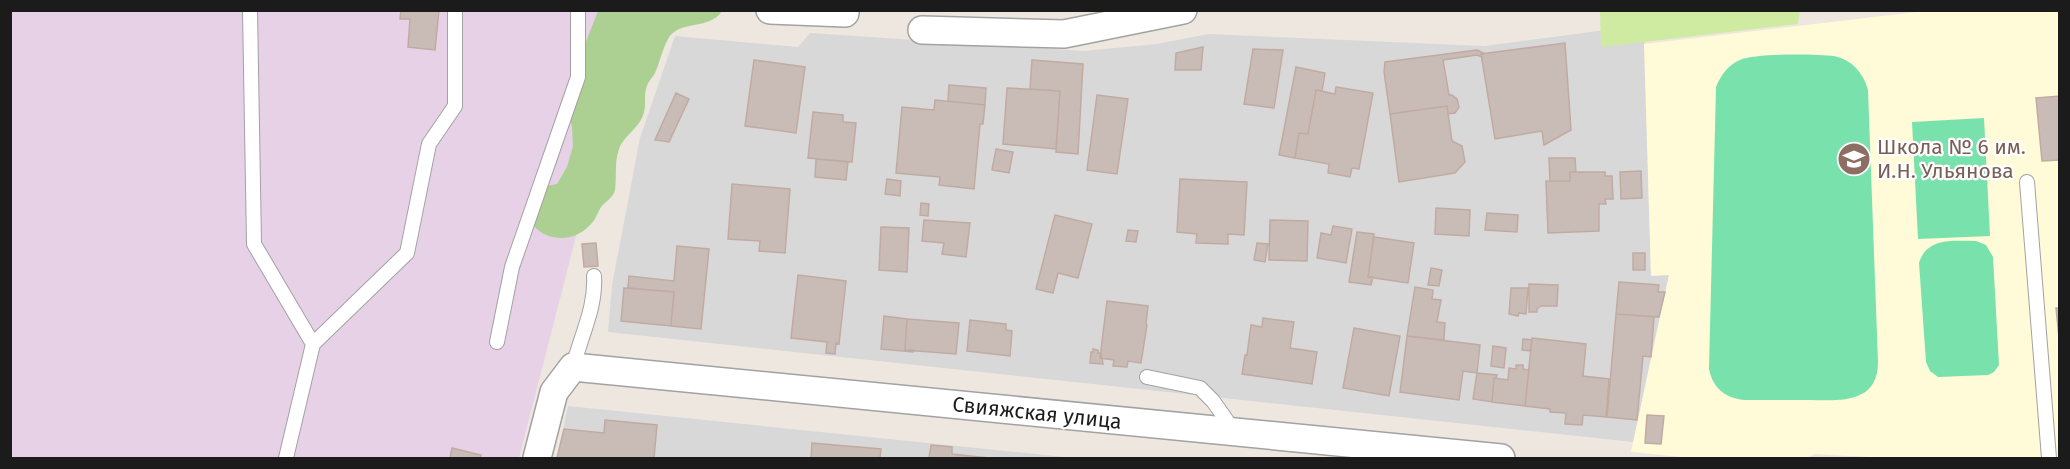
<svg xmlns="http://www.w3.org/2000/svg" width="2070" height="469" viewBox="0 0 2070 469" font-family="'Fira Sans',sans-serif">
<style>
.residential{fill:#d9d8d8}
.industrial{fill:#e7d1e6}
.education{fill:#fffad7}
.grass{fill:#cfeba2}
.forest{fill:#accf92}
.pitch{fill:#79e2ac}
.building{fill:#c9bcb6;stroke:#c0aba2;stroke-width:1.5}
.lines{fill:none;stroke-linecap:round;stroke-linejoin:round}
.lane-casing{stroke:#a2a2a2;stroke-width:16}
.street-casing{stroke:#a2a2a2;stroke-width:30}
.lane{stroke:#fff;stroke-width:14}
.street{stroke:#fff;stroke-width:27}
.labels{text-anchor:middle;stroke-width:4.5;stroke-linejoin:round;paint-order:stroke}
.education-label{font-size:21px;fill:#785e54;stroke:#fff;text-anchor:start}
.street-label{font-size:21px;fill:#1b1b1b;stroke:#fff}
</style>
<rect width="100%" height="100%" fill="#ede7e0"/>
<path class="residential" d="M1644,25L1651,275H1669L1633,442L608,332L612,285L640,138L675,36L798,47L810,33L1083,51L1157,44L1208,34L1484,46Z
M568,406L1075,458H557Z"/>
<path class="industrial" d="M10,11H634L519,458H11Z"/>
<path class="education" d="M1925,11H2059V458H1888L1815,454L1806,458H1693L1631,452L1669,275L1651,276L1644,44Z"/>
<path class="grass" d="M1600,11V10L1800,11L1798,24L1601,47Z"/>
<path class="forest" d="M598,11H722C709,31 679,19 668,39C662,50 660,62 655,73C652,78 647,83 646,89C644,96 646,105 644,112C641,127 624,135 619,149C614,163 617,176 615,190C613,198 606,201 601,207C597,214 595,221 589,226C558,257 507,222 535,188L557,184L567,167L573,146L572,127L569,114V85Z"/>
<path class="pitch" d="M1834,56C1852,60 1863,72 1868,90L1878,362C1878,406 1836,400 1806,400C1785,400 1765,400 1744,400C1725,398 1713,388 1709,369L1716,87C1721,75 1728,65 1740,60C1755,53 1816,54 1834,56Z
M1984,118L1990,236L1918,239L1912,122Z
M1976,241L1986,245L1993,257L1999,365L1994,372L1988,375L1938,377L1930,371L1926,362L1919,263C1927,237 1953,241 1976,241Z"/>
<path class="building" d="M401,10H439L435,50L408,47L410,19H400Z
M1565,43L1571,130L1544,145L1542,131L1495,139L1481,54Z
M1203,47L1201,70H1175L1176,53Z
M1253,49L1283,50L1274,108L1244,104Z
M1477,50L1485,54H1481L1482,57L1477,55L1443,60L1449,95H1452L1457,99L1459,107L1455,113L1448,114L1447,106L1390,114L1384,72L1385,62Z
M754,60L805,67L796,133L745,126Z
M1032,60L1083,64L1078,154L1056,152L1060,91L1030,89Z
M1296,67L1325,73L1322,91L1316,90L1308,134L1299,133L1295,158L1279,155Z
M949,85L986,88L985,105L948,101Z
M1336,87L1373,93L1359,169L1352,168L1350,177L1328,173L1329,164L1295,158L1299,133L1308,134L1316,90L1335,94Z
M1007,88L1060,91L1056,149L1003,144Z
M676,93L689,99L669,142L655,140Z
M1097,95L1128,99L1117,174L1087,170Z
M2060,96V160L2042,161L2036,98Z
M935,100L985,105L983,124H980L974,189L939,185L940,177L896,173L902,107L934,110Z
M1447,106L1452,141L1462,146L1465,162L1455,173L1399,182L1390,114Z
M813,112L843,115V122L856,123L852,162L808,158Z
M996,149L1013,152L1009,173L992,170Z
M1549,158H1575L1576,172H1570V181H1550Z
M816,159L848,162L846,180L815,177Z
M1641,171L1642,198L1621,199L1620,172Z
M1570,172H1605V176H1612L1613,199H1605L1606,204H1599V231L1548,233L1546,181H1570Z
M887,179L901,181L900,196L885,194Z
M1180,179L1247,182L1244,235L1228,234V244L1196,243L1197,234L1177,232Z
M732,184L790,189L785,253L759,251L760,241L728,239Z
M921,203L929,204L928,216L920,215Z
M1436,208L1470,210L1469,236L1435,234Z
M1487,213L1518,215L1517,232L1485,230Z
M1055,215L1092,224L1078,278L1058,273L1053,293L1036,289Z
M924,220L970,223L966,257L942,254L944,243L922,241Z
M1270,220L1308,221L1307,261L1269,260Z
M1333,226L1352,229L1346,263L1317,258L1321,233L1331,235Z
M881,227L909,228L907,272L879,270Z
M1128,230L1138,231L1136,242L1126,241Z
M1357,232L1374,234L1368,277H1373L1371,285L1349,282Z
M1374,237L1414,243L1408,283L1368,277Z
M596,243L598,266L584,267L582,244Z
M1257,243L1268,244L1265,262L1254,260Z
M677,246L709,249L701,329L671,326L674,292L628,288L629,276L674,281Z
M1633,253H1645V270H1633Z
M1431,268L1442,270L1439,286L1428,285Z
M798,275L846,281L839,344L836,343L835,354L826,353L827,342L791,338Z
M1619,282L1659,285L1658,292H1665L1659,317L1616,314Z
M1529,284L1558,285L1557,306H1541L1537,309V312H1529Z
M1415,287L1433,290L1432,299L1441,300L1437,322L1445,323L1444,340L1407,336Z
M624,288L674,292L671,326L621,321Z
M1511,288H1528L1526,314L1519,313L1518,316L1509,314Z
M1107,301L1148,306L1146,324L1147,325L1141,363L1128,361L1127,367L1113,366L1114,360L1100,358Z
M2056,308H2060V347Z
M1616,314L1654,317L1651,357L1643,356L1637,420L1607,417Z
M884,316L907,319L905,350H913V352L881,349Z
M1263,318L1294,322L1290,348L1317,352L1312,384L1242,374L1245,355H1247L1251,325L1262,327Z
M907,319L959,323L956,354L905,350Z
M970,320L1006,324V330L1012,331L1010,356L967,351Z
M1354,328L1400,336L1389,396L1343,388Z
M1407,336L1480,345L1477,373L1463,371L1459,400L1400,392Z
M1532,338L1586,344L1583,376L1609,379L1606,417L1583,415L1582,425L1565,424L1566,413L1550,412V409L1525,406Z
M1523,339L1532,340L1530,351L1522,350Z
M1493,346L1506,348L1504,368L1491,366Z
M1093,349L1098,350V353H1101L1103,364L1090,363L1091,352H1093Z
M1516,365H1523V369L1529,370L1525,406L1492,402L1494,378L1508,380L1509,368L1516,369Z
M1477,373L1497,375L1496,378H1494L1492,402L1473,399Z
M1647,415L1664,416L1661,444L1645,443Z
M605,420L657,425L654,458H557L564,429L604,433Z
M812,443L881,449L880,458H811Z
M931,445L952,447V454L989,458H929Z
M452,448L481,455L480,458H450Z"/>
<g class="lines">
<g class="lane-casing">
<path id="lane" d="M250,10L254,244L313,344L286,458
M2027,182L2049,458
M497,342L512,267L578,77V10
M313,344L407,253L429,144L455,106V10
M573,367C581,335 596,308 594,276
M1147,377L1200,388L1213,401L1234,431"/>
</g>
<g class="street-casing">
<path id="street" d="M770,10L845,13V10
M922,30L1064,34L1183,10
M537,458L554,392L573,367L1501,458"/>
</g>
<use href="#lane" class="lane"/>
<use href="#street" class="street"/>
</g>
<defs>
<g id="school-disc" transform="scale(1.725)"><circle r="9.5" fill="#8d6e63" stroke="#fff"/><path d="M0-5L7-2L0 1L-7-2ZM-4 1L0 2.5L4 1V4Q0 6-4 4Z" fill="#fff"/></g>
</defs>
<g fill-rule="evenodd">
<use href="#school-disc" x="1854" y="159"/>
</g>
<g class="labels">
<g class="education-label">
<text x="1877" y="154">Школа № 6 им.<tspan x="1877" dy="24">И.Н. Ульянова</tspan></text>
</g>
<g class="street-label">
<text transform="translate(1037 413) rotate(6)" y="7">Свияжская улица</text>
</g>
</g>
<rect width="2070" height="469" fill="none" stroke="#1b1b1b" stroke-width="24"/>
</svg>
